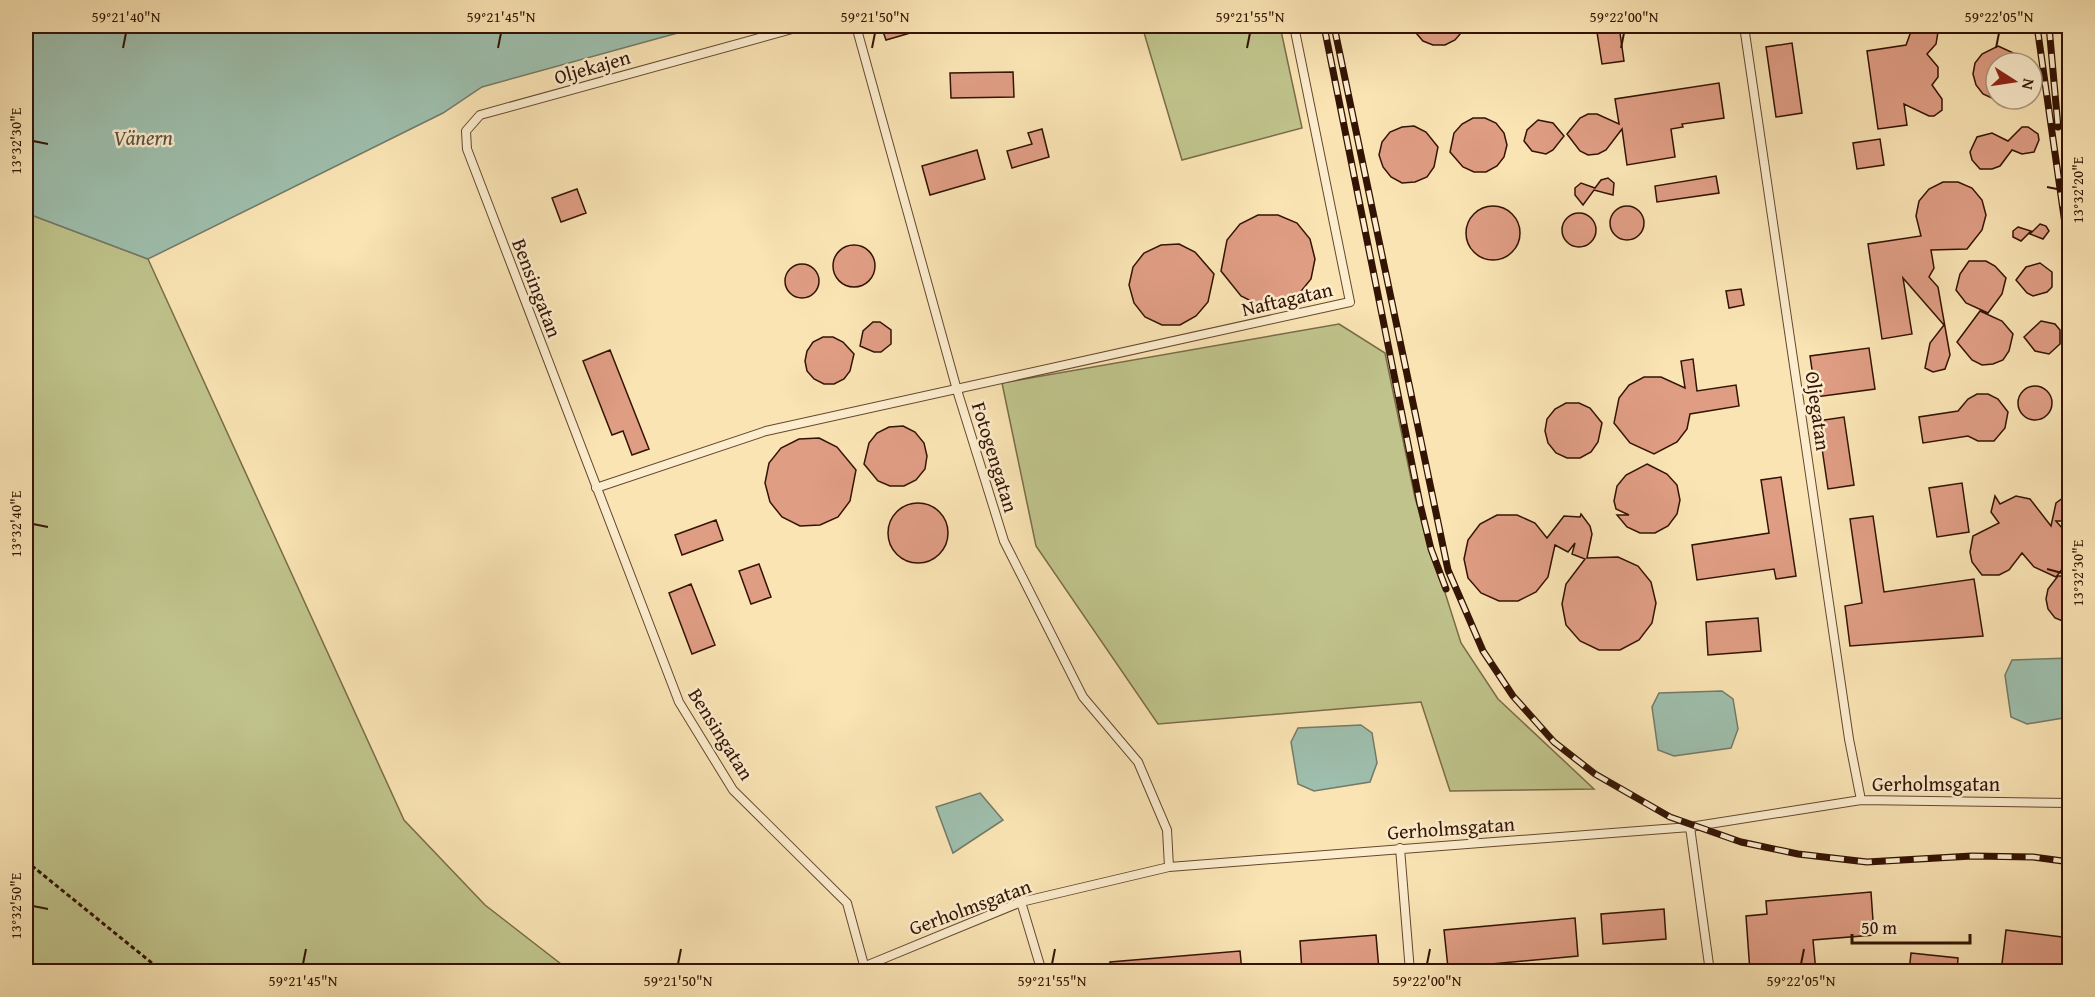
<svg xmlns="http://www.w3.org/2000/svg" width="2095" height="997" viewBox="0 0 2095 997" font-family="'Gentium Book Plus',serif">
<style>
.green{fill:#c0c48c;stroke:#7a6c48;stroke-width:1.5}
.water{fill:#9ebfad;stroke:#737a69;stroke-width:1.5}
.building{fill:#df9d84;stroke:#331303;stroke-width:1.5}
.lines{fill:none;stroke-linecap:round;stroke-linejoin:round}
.lane-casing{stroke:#65472f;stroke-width:10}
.path{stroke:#331303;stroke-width:3;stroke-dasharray:4.5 3;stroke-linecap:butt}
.lane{stroke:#fcedce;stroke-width:8}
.rail-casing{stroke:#331303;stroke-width:7}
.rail{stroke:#fcedce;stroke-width:4.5;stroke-dasharray:14;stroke-linecap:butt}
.ticks{fill:none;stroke:#331303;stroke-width:2}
.labels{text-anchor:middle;stroke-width:5;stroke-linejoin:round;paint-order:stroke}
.street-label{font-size:20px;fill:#331303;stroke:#fcedce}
.water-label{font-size:21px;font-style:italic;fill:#584f3e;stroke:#fcedce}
.neatline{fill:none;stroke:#331303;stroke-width:2}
.ticks-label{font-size:15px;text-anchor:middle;fill:#331303}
</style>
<rect width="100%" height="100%" fill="#fae4b4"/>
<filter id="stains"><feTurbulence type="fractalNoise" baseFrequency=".00333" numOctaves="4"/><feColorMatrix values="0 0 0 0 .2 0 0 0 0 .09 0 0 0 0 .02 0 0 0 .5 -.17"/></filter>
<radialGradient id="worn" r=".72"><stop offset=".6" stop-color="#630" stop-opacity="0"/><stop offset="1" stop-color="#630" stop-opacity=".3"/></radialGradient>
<path class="green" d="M1142,26H1280L1302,128L1182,160Z
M26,213L148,259L404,820L485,905L570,971H26Z
M1339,324L1385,353L1415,498L1461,643L1498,699L1594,789L1450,791L1421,702L1158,724L1036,546L1002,383Z"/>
<path class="water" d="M26,26H703L482,87L443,113L148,259L26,213Z
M2069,658V717L2027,724L2011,717L2005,675L2012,660Z
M1722,691L1733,699L1738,729L1731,748L1674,756L1658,750L1652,707L1659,693Z
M1361,725L1372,733L1377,763L1370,782L1314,791L1298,784L1291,742L1298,728Z
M980,793L1003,820L953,853L936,807Z"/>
<path class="building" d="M881,26H923L924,29L886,40Z
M1410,26H1467L1455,40L1445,45H1433L1423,41Z
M1596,26H1619L1624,61L1602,64Z
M1913,26H1939L1936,44L1927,54L1938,67V77L1932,85L1942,99V110L1934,116H1929L1904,104L1907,125L1878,129L1867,51L1906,45Z
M1792,43L1802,113L1776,117L1766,47Z
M1998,46L2035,63H1996V100L1983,94L1976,85L1973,74L1975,63L1982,54Z
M1013,72L1014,97L951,98L950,73Z
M1719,83L1724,118L1682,124L1683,127L1671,129L1675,157L1627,165L1622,129L1606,150L1598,154L1588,155L1580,151L1567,134L1580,118L1588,114H1597L1619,124L1615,99Z
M1473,118H1485L1496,123L1504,133L1507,145L1504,157L1497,166L1486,172H1474L1463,167L1450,152L1454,133L1462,124Z
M1538,120L1553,123L1564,136L1553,150L1546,154L1532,151L1524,141L1527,130Z
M1414,126L1426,132L1438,147L1434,167L1427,177L1415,182L1402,183L1391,177L1383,167L1379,155L1382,142L1390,132L1402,127Z
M2022,127H2028L2038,134L2039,140L2034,152L2022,154L2012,150L2000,166L1992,169H1980L1972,160L1970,152L1977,137L1992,133L2008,141Z
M1042,129L1049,157L1012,168L1007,151L1032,144L1028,133Z
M1880,139L1884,165L1857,169L1853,143Z
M977,150L985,179L930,195L922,166Z
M1716,176L1719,193L1657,202L1655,186Z
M1608,178L1614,183L1613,195L1594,190L1583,205L1575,195V188L1581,183L1595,188L1601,180Z
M1943,182H1958L1972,188L1982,200L1986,215L1982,230L1967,249L1931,250L1934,268L1929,277L1938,287L1950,355L1945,369L1933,372L1925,368L1930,343L1944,325L1903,278L1912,334L1882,339L1868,244L1921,236L1916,216L1919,201L1929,189Z
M577,189L586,213L561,222L552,198Z
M1610 223a17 17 0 1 1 34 0a17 17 0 1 1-34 0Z
M1466 233a27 27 0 1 1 54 0a27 27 0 1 1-54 0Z
M1562 230a17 17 0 1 1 34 0a17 17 0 1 1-34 0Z
M1258,215H1278L1297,223L1310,239L1315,259L1311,279L1298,295L1280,304L1259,305L1241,296L1221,271L1227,240L1240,224Z
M2040,224L2046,226L2049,231L2043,239L2030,234Z
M2018,227L2031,231L2021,241L2013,237V231Z
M1179,244L1195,252L1214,274L1208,302L1196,316L1180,325H1162L1145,317L1134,303L1129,285L1133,267L1144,253L1161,245Z
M833 266a21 21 0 1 1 42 0a21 21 0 1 1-42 0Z
M1969,261H1986L1995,266L2006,278L2002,294L1988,313L1966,303L1956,290L1960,274Z
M2040,263L2052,272V287L2047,292L2033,296L2027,293L2016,280L2026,267Z
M785 281a17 17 0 1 1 34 0a17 17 0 1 1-34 0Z
M1741,289L1744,305L1729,308L1726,291Z
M1980,311L2002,321L2013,334L2009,351L2003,360L1993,364L1982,365L1972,360L1957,342Z
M2041,321L2055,324L2060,330V344L2049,354L2035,351L2024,337Z
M873,322H880L891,330V344L881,352H874L860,346L863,331Z
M823,337H833L843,342L854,354L850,371L844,379L834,384H824L814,379L807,371L805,361L807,351L813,342Z
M1869,348L1875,389L1816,397L1810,356Z
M610,350L649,449L632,455L623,431L612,435L583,361Z
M1693,359L1697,391L1736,385L1739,406L1690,414L1687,429L1677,442L1654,454L1630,443L1614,423L1619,398L1629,385L1644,377H1661L1685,388L1681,361Z
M2018 403a17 17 0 1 1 34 0a17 17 0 1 1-34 0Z
M1977,394H1988L1998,399L2008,412L2005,428L1994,441H1978L1968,436L1923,443L1919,417L1958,411L1968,399Z
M1566,403H1579L1590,408L1602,423L1598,442L1591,452L1580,458H1567L1556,453L1548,443L1545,431L1547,419L1555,409Z
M1844,417L1854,485L1828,489L1818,421Z
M903,426L915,432L924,443L927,456L925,469L916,480L904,486H890L878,481L864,464L869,443L877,433L889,427Z
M819,438L837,447L856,470L850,501L838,517L820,525L800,526L782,517L770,502L765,483L769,463L781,448L799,439Z
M1647,464L1667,474L1677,485L1680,500L1677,514L1668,526L1655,533H1640L1627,527L1617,515H1629L1616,509L1614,501L1617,486L1626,475Z
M1781,477L1796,576L1776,579L1774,569L1697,580L1692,545L1769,533L1761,480Z
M1962,483L1969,532L1937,537L1929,488Z
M2070,493V521H2056L2070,537V559L2056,577L2034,567L2022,553L2009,570L1999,575H1982L1972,562L1970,552L1973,536L1999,523L1991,512L1995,496L2000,504L2016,496L2030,499L2051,526L2056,503Z
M888 533a30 30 0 1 1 60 0a30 30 0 1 1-60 0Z
M1581,514L1590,526L1592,534L1587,558L1618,557L1638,566L1651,582L1656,603L1652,623L1639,640L1620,650H1599L1580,641L1566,625L1562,604L1566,584L1585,559L1572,554L1575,543L1568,552L1555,545L1548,577L1536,592L1518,601H1499L1481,593L1468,578L1464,559L1468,540L1480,524L1497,515H1517L1535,523L1547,538L1564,516L1580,517Z
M1873,516L1884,592L1974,579L1983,636L1850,646L1845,606L1862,603L1850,519Z
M716,520L723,540L682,555L675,535Z
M759,564L771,597L751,604L739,571Z
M2058,576H2070V624L2055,618L2048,609L2046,599L2048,589Z
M691,584L715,645L692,654L669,593Z
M1758,618L1761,651L1708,655L1706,622Z
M1871,892L1874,935L1813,940L1816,972H1750L1746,916L1767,914L1766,901Z
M1664,909L1666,939L1603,944L1601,914Z
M1575,918L1578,956L1448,968L1444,930Z
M2006,930L2070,938V972H2001Z
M1376,935L1379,970L1302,972L1300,941Z
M1240,951L1242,972H1110V962Z
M1911,953L1958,958L1957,972H1909Z"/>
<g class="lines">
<g class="lane-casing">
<path id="lane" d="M803,26L480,115L466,131L467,149L679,702L733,790L847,903L864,965
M856,26L957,390L1004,541L1083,697L1138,762L1167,830L1169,867
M1744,26L1849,739L1861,800
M596,488L766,431L1350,302L1294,26
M1690,827L1710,972
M1400,848L1410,972
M1021,902L1042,972
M851,972L1021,902L1169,867L1690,827L1861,800L2070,803"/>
</g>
<path class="path" d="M26,861L163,972"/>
<use href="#lane" class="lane"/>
<g class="rail-casing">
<path id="rail" d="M1324,26L1420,504L1431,549L1446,589
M1334,26L1448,570L1483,651L1513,696L1554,742L1595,774L1670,817L1741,842L1798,854L1867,862L1972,856L2033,857L2070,862
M2037,26L2070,259
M2049,26L2058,127"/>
</g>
<use href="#rail" class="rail"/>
</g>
<path class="ticks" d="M123,48L126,33M498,48L501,33M872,48L875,33M1247,48L1250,33M1621,48L1624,33M1996,48L1999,33M33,141L48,144M2047,187L2062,190M33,524L48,527M2047,569L2062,573M33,906L48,909M303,964L306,949M678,964L681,949M1052,964L1055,949M1427,964L1430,949M1801,964L1804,949"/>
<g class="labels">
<g class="street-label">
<text transform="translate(592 67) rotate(-16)" y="7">Oljekajen</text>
<text transform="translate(537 288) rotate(69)" y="7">Bensingatan</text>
<text transform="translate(1287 299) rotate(-13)" y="7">Naftagatan</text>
<text transform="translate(1818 411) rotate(82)" y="7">Oljegatan</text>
<text transform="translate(995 457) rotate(73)" y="7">Fotogengatan</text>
<text transform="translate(721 734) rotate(58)" y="7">Bensingatan</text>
<text x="1936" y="791">Gerholmsgatan</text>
<text transform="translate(1451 828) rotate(-4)" y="7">Gerholmsgatan</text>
<text transform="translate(970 907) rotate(-20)" y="7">Gerholmsgatan</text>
</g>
<g class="water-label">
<text x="143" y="145">Vänern</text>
</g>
</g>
<rect width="2095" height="997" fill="none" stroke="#fae4b4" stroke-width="66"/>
<g transform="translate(2014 81) rotate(102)"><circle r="28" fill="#fcedce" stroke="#ac967d" stroke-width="1.5"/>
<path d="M0-4.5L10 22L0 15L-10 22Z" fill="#8f2418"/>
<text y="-9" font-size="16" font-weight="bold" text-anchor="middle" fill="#331303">N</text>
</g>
<path d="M1852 934v9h118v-9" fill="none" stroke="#331303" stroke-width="3"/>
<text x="1861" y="934" font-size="18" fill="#331303" stroke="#fcedce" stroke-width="4.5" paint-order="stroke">50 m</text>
<rect x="33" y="33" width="2029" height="931" class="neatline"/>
<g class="ticks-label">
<text x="126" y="22">59°21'40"N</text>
<text x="501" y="22">59°21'45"N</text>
<text x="875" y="22">59°21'50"N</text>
<text x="1250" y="22">59°21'55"N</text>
<text x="1624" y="22">59°22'00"N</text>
<text x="1999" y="22">59°22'05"N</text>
<text transform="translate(16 141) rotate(-90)" y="5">13°32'30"E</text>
<text transform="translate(2078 190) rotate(-90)" y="5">13°32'20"E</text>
<text transform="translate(16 524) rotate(-90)" y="5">13°32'40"E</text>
<text transform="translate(2078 573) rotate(-90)" y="5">13°32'30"E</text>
<text transform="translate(16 906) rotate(-90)" y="5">13°32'50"E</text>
<text x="303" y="986">59°21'45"N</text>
<text x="678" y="986">59°21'50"N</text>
<text x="1052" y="986">59°21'55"N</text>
<text x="1427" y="986">59°22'00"N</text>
<text x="1801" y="986">59°22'05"N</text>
</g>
<rect width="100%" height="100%" filter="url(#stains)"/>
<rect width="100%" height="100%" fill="url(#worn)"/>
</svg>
